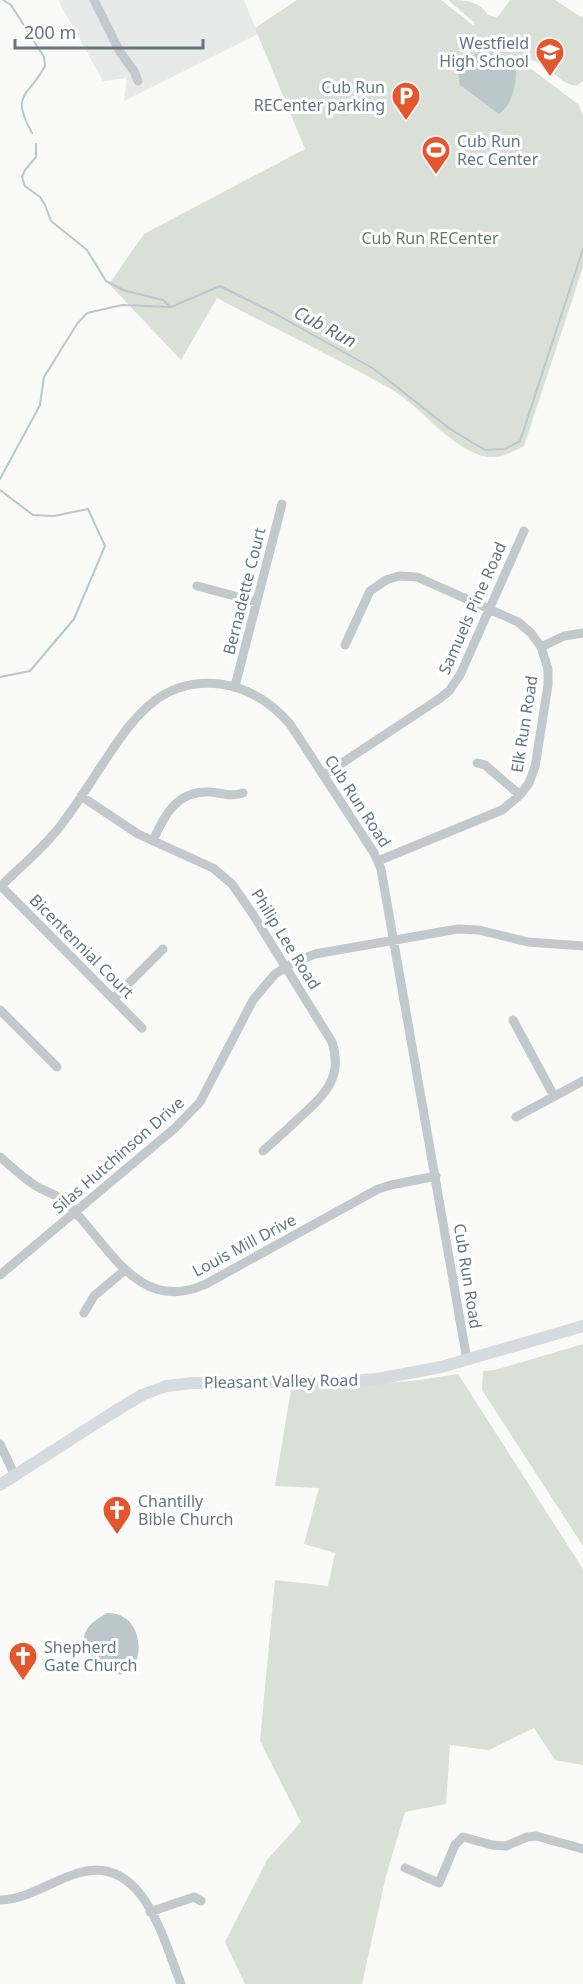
<svg xmlns="http://www.w3.org/2000/svg" width="583" height="1984" viewBox="0 0 583 1984" font-family="'Noto Sans',sans-serif">
<style>
.built{fill:#e8e9e9}
.green{fill:#dadfd7}
.water{fill:#bbc7cb}
.lines{fill:none;stroke-linecap:round;stroke-linejoin:round}
.stream{stroke:#bbc7cb;stroke-width:2}
.minor{stroke:#c3c8cc;stroke-width:9}
.major{stroke:#d6dbdf;stroke-width:12}
.labels{text-anchor:middle;stroke-width:6;stroke-linejoin:round;paint-order:stroke}
.poi-label{font-size:16px;fill:#657683;stroke:#fff;text-anchor:start}
.park-label{font-size:16px;fill:#687a64;stroke:#fff}
.street-label{font-size:16px;fill:#657683;stroke:#fff}
.water-label{font-size:18px;font-style:italic;fill:#60757c;stroke:#fff}
</style>
<rect width="100%" height="100%" fill="#fafaf8"/>
<path class="built" d="M58,0H244L258,34L124,101L127,78L103,81Z"/>
<path class="green" d="M297,0H441L474,26V22L448,0C465,0 478,0 488,15L497,18L510,0H555L581,17L583,15V81L577,86C552,82 550,57 518,59L579,105L583,116V267L524,446C507,455 495,461 477,454C442,440 421,406 389,388C333,356 274,328 217,298L181,360L109,284L144,234L305,149L255,28Z
M583,1344V1546L482,1390L483,1371L495,1370Z
M458,1374L583,1569V1765L555,1760L534,1728L489,1750L450,1745L446,1804L405,1812L386,1876L362,1984H245L225,1942L267,1860L301,1822L260,1741L275,1580L328,1586L335,1553L304,1544L319,1488L275,1486L291,1389L412,1381Z"/>
<path class="water" d="M485,52C498,54 510,61 516,72C516,86 511,106 499,114L460,85C454,67 469,53 485,52Z
M107,1613C144,1612 146,1664 126,1673C110,1681 75,1651 86,1631C90,1623 99,1618 107,1613Z"/>
<g class="lines">
<path class="stream" d="M3,0L11,5L44,57L45,66C28,98 10,93 32,133
M36,144V157L25,170L22,177L25,186L40,197L45,205L51,221L87,250L106,281L123,290L163,300L171,307
M0,479L40,405L44,377L77,324L87,313L122,305L171,307L220,286L274,313L374,369L450,429L485,450L505,449L520,441L583,249
M0,490L33,515L54,516L88,509L105,546L74,619L30,671L0,677"/>
<path class="minor" d="M94,0L120,52L134,71L138,81
M197,586L257,602
M345,645L370,591L386,580L399,576L417,577L518,622L531,633L541,647L548,669V685L535,767L529,783L520,795L502,810L378,861
M541,647L564,636L583,633
M235,686L282,504
M477,763L485,765L520,795
M324,775L439,699L449,691L460,675L524,531
M81,796L138,834L213,868L232,884L254,916L332,1042C344,1079 323,1096 298,1119C287,1130 275,1140 263,1151
M153,841C164,815 177,790 210,792C223,793 231,797 243,793
M1,886L142,1028
M0,887C21,866 47,845 64,821C80,800 93,778 108,756C136,714 163,678 220,684C249,688 271,702 290,724L374,853L381,869L467,1360
M113,999L163,949
M0,1010L57,1067
M513,1020L554,1096
M516,1117L583,1081
M0,1157C12,1167 23,1178 36,1186C46,1192 56,1194 65,1202C108,1241 136,1316 206,1284L378,1189L391,1185L436,1176
M0,1275L175,1128L200,1102L253,1000L275,974L292,963L315,954L458,929L479,930L528,942L583,946
M84,1313L94,1296L125,1270
M0,1444L15,1476
M405,1868L439,1883L455,1845L463,1837L492,1845L506,1846L527,1837L536,1836L583,1849
M0,1900C29,1899 51,1881 78,1873C143,1853 163,1939 181,1984
M150,1912L194,1897L201,1901"/>
<path class="major" d="M0,1485L109,1415L142,1395L166,1386L193,1383L347,1381L377,1379L441,1367L583,1326"/>
</g>
<defs>
<g id="school-pin" transform="scale(1.5)"><path d="M0 17L-7.5 6A9.5 9.5 0 1 1 7.5 6Z" fill="#e4572e" stroke="#fff"/><path d="M0-5L7-2L0 1L-7-2ZM-4 1L0 2.5L4 1V4Q0 6-4 4Z" fill="#fff"/></g>
<g id="parking-pin" transform="scale(1.5)"><path d="M0 17L-7.5 6A9.5 9.5 0 1 1 7.5 6Z" fill="#e4572e" stroke="#fff"/><path d="M-3.5-5.5H1a3.5 3.5 0 0 1 0 7H-1V5.5H-3.5ZM-1-3.4V-.6H.8a1.4 1.4 0 0 0 0-2.8Z" fill="#fff"/></g>
<g id="stadium-pin" transform="scale(1.5)"><path d="M0 17L-7.5 6A9.5 9.5 0 1 1 7.5 6Z" fill="#e4572e" stroke="#fff"/><path d="M0-5a6.5 5 0 1 0 0 10a6.5 5 0 1 0 0-10ZM-3.5-1.8h7v3.6h-7Z" fill="#fff"/></g>
<g id="church-pin" transform="scale(1.5)"><path d="M0 17L-7.5 6A9.5 9.5 0 1 1 7.5 6Z" fill="#e4572e" stroke="#fff"/><path d="M-1.2-6h2.4v3.5h3.3v2.4h-3.3V6h-2.4V-.1h-3.3v-2.4h3.3Z" fill="#fff"/></g>
</defs>
<g fill-rule="evenodd">
<use href="#school-pin" x="550" y="52"/>
<use href="#parking-pin" x="406" y="96"/>
<use href="#stadium-pin" x="436" y="150"/>
<use href="#church-pin" x="117" y="1510"/>
<use href="#church-pin" x="23" y="1656"/>
</g>
<g class="labels">
<g class="poi-label">
<text x="529" y="49" text-anchor="end">Westfield<tspan x="529" dy="18">High School</tspan></text>
<text x="385" y="93" text-anchor="end">Cub Run<tspan x="385" dy="18">RECenter parking</tspan></text>
<text x="457" y="147">Cub Run<tspan x="457" dy="18">Rec Center</tspan></text>
<text x="138" y="1507">Chantilly<tspan x="138" dy="18">Bible Church</tspan></text>
<text x="44" y="1653">Shepherd<tspan x="44" dy="18">Gate Church</tspan></text>
</g>
<g class="park-label">
<text x="430" y="244">Cub Run RECenter</text>
</g>
<g class="street-label">
<text transform="translate(244 591) rotate(-76)" y="6">Bernadette Court</text>
<text transform="translate(472 608) rotate(-66)" y="6">Samuels Pine Road</text>
<text transform="translate(524 724) rotate(-81)" y="6">Elk Run Road</text>
<text transform="translate(358 801) rotate(57)" y="6">Cub Run Road</text>
<text transform="translate(286 939) rotate(58)" y="6">Philip Lee Road</text>
<text transform="translate(82 946) rotate(45)" y="6">Bicentennial Court</text>
<text transform="translate(118 1155) rotate(-41)" y="6">Silas Hutchinson Drive</text>
<text transform="translate(244 1245) rotate(-28)" y="6">Louis Mill Drive</text>
<text transform="translate(468 1276) rotate(81)" y="6">Cub Run Road</text>
<text transform="translate(281 1381) rotate(-1)" y="6">Pleasant Valley Road</text>
</g>
<g class="water-label">
<text transform="translate(325 327) rotate(28)" y="6">Cub Run</text>
</g>
</g>
<path d="M15 39v9h188v-9" fill="none" stroke="#657683" stroke-width="3"/>
<text x="24" y="39" font-size="18" fill="#657683" stroke="#ffffff" stroke-width="4.5" paint-order="stroke">200 m</text>
</svg>
